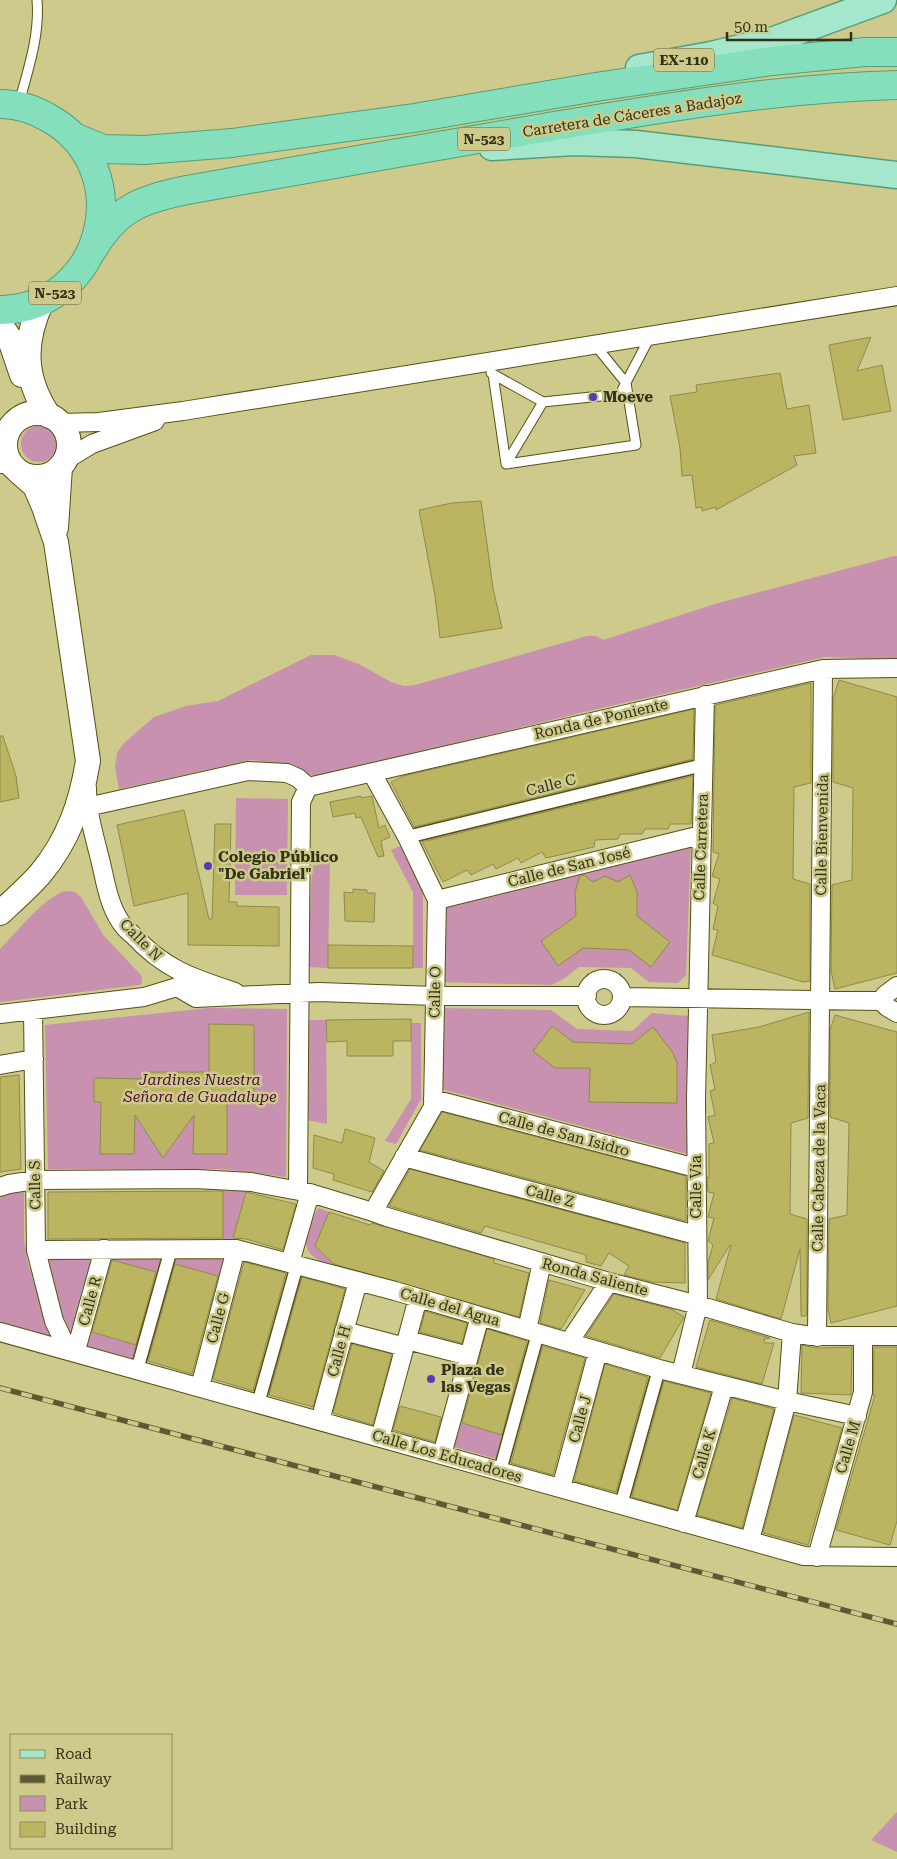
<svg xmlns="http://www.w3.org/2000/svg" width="897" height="1859" viewBox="0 0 897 1859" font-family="'Roboto Serif',serif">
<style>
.green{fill:#c891af}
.building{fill:#bbb561;stroke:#8e8a4d}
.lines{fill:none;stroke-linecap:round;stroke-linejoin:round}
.service-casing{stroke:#565211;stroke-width:11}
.pedestrian-casing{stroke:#565211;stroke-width:15}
.minor-casing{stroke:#565211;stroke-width:20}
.secondary-casing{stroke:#565211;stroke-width:26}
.primary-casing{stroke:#559d78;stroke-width:29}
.trunk-casing{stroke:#559d78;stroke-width:30}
.service{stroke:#fff;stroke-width:9}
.pedestrian{stroke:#fff;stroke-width:12}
.minor{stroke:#fff;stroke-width:18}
.secondary{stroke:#fff;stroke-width:24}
.primary{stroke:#a4e7cd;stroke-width:26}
.trunk{stroke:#86dfbc;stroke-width:28}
.rail-casing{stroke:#5b5936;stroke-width:5.5}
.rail{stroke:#cdca8b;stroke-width:4;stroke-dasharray:11;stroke-linecap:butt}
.poi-dot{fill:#533db4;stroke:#cdca8b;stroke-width:2}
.labels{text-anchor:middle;stroke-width:5;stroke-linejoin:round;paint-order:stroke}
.shield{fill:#cdca8b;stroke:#61603a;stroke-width:1}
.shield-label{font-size:14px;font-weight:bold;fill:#333218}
.street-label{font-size:15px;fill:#333218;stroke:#cdca8b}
.poi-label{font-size:15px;font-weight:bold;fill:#333218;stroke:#cdca8b;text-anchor:start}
.park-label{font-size:15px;font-style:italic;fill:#500b38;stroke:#cdca8b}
</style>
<rect width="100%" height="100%" fill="#cdca8b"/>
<path class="green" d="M21 444a18 18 0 1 1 36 0a18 18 0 1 1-36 0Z
M894,556H897V660L825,657L584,712L320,776C296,776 276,761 251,760L119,789L115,767L117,753L123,744L154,717L186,706L218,701L311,655H334L359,664L391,682L404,686L415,685L587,636H596L603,640L715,604Z
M236,798L288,799L287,895H235Z
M691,843L686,975L678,983L649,982L631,968L579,967L565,978L552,985L440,982L441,901Z
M400,846L423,890V968H413V892L391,850Z
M330,862L328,968L308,967L312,866Z
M65,891L75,892L81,897L104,936L141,975L142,983L140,985L0,1002V949C17,932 43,898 65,891Z
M209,1008L287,1009L286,1177L221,1169H48L45,1025Z
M440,1008L551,1010L577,1029L632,1031L652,1013L688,1016L687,1154L441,1089Z
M308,1020H326L327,1124L306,1120Z
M411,1023H421V1099L396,1144L385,1141L411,1099Z
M223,1191H246L233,1240H223Z
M24,1192V1239L28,1263L52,1337L0,1322V1198L8,1194Z
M319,1208L329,1212L315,1246L327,1257L356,1266L352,1271C329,1264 297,1261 308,1229C311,1221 314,1214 319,1208Z
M164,1255L160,1273L111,1260L112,1257Z
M173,1255L225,1257L221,1277L171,1263Z
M51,1257L89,1258L90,1263L71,1336L60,1312L47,1264Z
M90,1332L139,1346L135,1359L86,1346Z
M457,1422L504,1435L497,1459L450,1446Z
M897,1812V1852L871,1840Z"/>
<path class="building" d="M871,337L857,371L882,365L891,411L843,420L829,345Z
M780,373L787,409L809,405L816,453L794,456L797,465L716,510V507L702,511V507L696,508L692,475L682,476L680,448L670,396L697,392L696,385Z
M481,501L493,588L502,628L440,638L435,596L419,510L452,503Z
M839,680L897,697V973L835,989L831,971L832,885L852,880L853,788L833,782V699Z
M811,683V783L794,787L793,879L810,884V981L803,982L712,955L718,930L713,929L718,906L713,903L720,879L712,876L719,854L713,852L715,705Z
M694,709L693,759L414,827L391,782L403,776Z
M0,736H3L16,776L19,798L0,802Z
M693,776L691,824H670L668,829H645L642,834H620L618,839L595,840L594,847L546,858L542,852L521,863L518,858L496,869L493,864L471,875L467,870L443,882L422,842Z
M361,796V798L372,796L379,828L385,825L390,837L381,841L384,856L378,857L361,817L356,818L355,813L333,817L330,802Z
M184,810L209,919H212L215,824H231L229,902H237V906L279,907V946L188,945V893L134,906L117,825Z
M584,875L593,882L605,876L618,882L630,875L637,892V916L670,942L651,967L629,950L583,948L558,966L541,941L576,916L575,892L580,876Z
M353,889L367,890V893H375L374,922L345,921L344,892L353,893Z
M328,945L413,946V968H328Z
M809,1012L808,1118L791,1123L790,1214L807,1219V1312L806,1316H801L800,1249L781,1319L716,1299L731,1245H730L708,1280V1263L713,1245L708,1241L714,1218L708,1217L714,1193L708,1192L707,1177L709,1178V1144L714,1143L708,1117L715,1115L710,1091L715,1089L710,1065L716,1062L712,1035L759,1027Z
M835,1015L897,1032V1306L831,1323L828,1309L829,1219L847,1215L849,1123L830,1117V1030Z
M411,1019V1041H393V1056H347V1041L327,1042L326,1020Z
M209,1024L254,1025V1101L227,1100V1154H193L194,1115L163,1158L135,1115L134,1154H100L101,1102H94V1078L145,1079V1072H209Z
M552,1026L573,1042L632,1044L653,1027L673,1053L677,1063V1103L589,1102L590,1068H555L533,1051Z
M19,1075L21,1169L0,1172V1077Z
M442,1112L686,1176V1221L420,1150Z
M345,1129L375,1138L369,1162L384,1171L372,1192L333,1180L334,1174L313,1168L314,1135L342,1143Z
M410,1169L685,1243V1283L653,1282L624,1275L629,1266L609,1253L601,1266L586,1262V1255L485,1226L481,1233L389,1206Z
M223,1191V1238L48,1239V1192Z
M246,1192L296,1204L283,1250L246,1239L233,1238Z
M329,1212L370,1225L372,1223L494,1259V1263L529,1273L519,1317L334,1264L315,1246Z
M112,1260L156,1272L136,1345L92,1332Z
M244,1262L286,1273L253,1391L213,1379Z
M175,1264L218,1276L192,1374L148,1361Z
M302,1277L345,1289L313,1407L269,1395Z
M549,1280L585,1290L561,1329L540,1323Z
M614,1294L671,1309L684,1317L660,1358L586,1336Z
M425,1311L467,1323L462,1343L420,1332Z
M710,1320L770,1338L764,1339L765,1343H774L762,1384L696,1367Z
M487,1329L527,1341L502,1435L462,1423Z
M352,1344L392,1354L373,1425L333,1413Z
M802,1345L816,1348L852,1347L851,1395L801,1393Z
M543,1346L585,1358L553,1475L511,1463Z
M874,1347H897V1521L890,1545L836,1530L875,1395H873Z
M605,1364L648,1377L616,1492L574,1481Z
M664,1381L711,1393L677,1510L632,1497Z
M732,1398L774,1409L742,1528L697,1515Z
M400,1406L441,1417L435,1442L393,1430Z
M794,1415L842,1428L808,1545L763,1533Z"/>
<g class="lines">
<g class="service-casing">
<path id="service" d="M19,103C28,70 40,35 37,0
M491,373L543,402L620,394L651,335
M493,374L506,464L636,445L626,383L595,345
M506,464L543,402"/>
</g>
<g class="pedestrian-casing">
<path id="pedestrian" d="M407,837L703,765
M137,1370L171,1249
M258,1404L297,1265
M500,1471L538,1333
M621,1505L659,1369"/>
</g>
<g class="minor-casing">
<path id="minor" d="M60,423L99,422L183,411L897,296
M0,432L9,430
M64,461L92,444L155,421
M0,464H11
M372,773L407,837L437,900L433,1107L373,1212
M308,787L823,669L897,668
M87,788C87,812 94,835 100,859C105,879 108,903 120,921C123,926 128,931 133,935C164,969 192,978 235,992
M87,807L248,771L287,773L298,778L308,787
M437,900L701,835
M586 997a18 18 0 1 1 36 0a18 18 0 1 1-36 0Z
M622,997L881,1001L887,1007L897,1013
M881,1001L885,995L897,986
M33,1010L36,1250L54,1321L65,1344L72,1352L78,1343L104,1249
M0,1014L144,997L177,987L196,998L319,992L435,996H587
M0,1065L34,1059
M433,1099L696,1168
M404,1157L696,1235
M0,1187L9,1184L35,1180L196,1179L251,1182L310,1193L373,1212L387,1217L609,1282L698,1305L792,1333L811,1336H897
M298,1190L301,802L308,787
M36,1250L236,1249L395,1291L659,1369L787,1401L857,1416
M290,1263L310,1193
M527,1330L542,1262
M344,1331L405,1347
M0,1332L804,1556L897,1557
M817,1337L823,669
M407,1340L469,1356
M569,1342L609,1282
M681,1374L698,1305L696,1099L705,695
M200,1387L236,1249
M320,1421L358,1281
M380,1438L418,1298
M442,1455L480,1316
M561,1488L598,1351
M684,1523L724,1386
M750,1540L787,1401L792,1333
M817,1557L863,1392V1336"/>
</g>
<g class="secondary-casing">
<path id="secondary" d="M42,301C23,342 23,378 49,416
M0,324L9,337L22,375
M5 445a32 32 0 1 1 64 0a32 32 0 1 1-64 0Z
M56,528L60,467
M0,913C14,900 29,887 41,873C69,839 81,803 88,761L56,542L44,507L35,486L18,471"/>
</g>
<g class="primary-casing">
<path id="primary" d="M639,68L711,55L774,40L883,0
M492,147L574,142L636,144L897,175"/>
</g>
<g class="trunk-casing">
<path id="trunk" d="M0,104C17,104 33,109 47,117C140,167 105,308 0,310
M74,137L103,149L144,150L232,143L414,118L596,87L772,61L865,52H897
M93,249C117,208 142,199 187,190C304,169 420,149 537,129C656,109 776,88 897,85"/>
</g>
<use href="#service" class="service"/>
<use href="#pedestrian" class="pedestrian"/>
<use href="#minor" class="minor"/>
<use href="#secondary" class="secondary"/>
<use href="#primary" class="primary"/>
<use href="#trunk" class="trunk"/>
<g class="rail-casing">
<path id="rail" d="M0,1388L897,1624"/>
</g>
<use href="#rail" class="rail"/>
</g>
<g class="poi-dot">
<circle cx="593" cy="397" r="5"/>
<circle cx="208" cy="866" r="5"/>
<circle cx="431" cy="1379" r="5"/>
</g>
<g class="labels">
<g class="shield">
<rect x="654" y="48.5" width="60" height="23" rx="4"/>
<rect x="458" y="127.5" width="52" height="23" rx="4"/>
<rect x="29" y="281.5" width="52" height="23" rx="4"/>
</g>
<g class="shield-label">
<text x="684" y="65">EX-110</text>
<text x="484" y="144">N-523</text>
<text x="55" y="298">N-523</text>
</g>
<g class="street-label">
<text transform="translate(632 115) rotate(-9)" y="5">Carretera de Cáceres a Badajoz</text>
<text transform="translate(601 719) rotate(-13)" y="5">Ronda de Poniente</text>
<text transform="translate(551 785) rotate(-14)" y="5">Calle C</text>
<text transform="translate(822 835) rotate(-89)" y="5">Calle Bienvenida</text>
<text transform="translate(701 847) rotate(-88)" y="5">Calle Carretera</text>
<text transform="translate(569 867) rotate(-14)" y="5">Calle de San José</text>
<text transform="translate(141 940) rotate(45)" y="5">Calle N</text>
<text transform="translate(435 992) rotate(-89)" y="5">Calle O</text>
<text transform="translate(564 1134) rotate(15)" y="5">Calle de San Isidro</text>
<text transform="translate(819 1168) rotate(-89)" y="5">Calle Cabeza de la Vaca</text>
<text transform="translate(35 1185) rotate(-91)" y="5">Calle S</text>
<text transform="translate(696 1187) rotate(-90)" y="5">Calle Vía</text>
<text transform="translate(550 1196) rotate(15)" y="5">Calle Z</text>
<text transform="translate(595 1277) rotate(15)" y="5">Ronda Saliente</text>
<text transform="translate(90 1301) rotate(-75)" y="5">Calle R</text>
<text transform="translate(450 1307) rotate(16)" y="5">Calle del Agua</text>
<text transform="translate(218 1318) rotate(-75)" y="5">Calle G</text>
<text transform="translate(339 1351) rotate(-75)" y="5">Calle H</text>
<text transform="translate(580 1419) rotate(-75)" y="5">Calle J</text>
<text transform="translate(848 1447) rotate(-74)" y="5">Calle M</text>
<text transform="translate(704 1454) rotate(-74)" y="5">Calle K</text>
<text transform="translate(447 1456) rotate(16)" y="5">Calle Los Educadores</text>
</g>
<g class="poi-label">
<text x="603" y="402">Moeve</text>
<text x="218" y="862">Colegio Público<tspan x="218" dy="17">"De Gabriel"</tspan></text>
<text x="441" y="1375">Plaza de<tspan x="441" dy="17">las Vegas</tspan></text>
</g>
<g class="park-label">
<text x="200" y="1085">Jardines Nuestra<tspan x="200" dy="17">Señora de Guadalupe</tspan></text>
</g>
</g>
<rect x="10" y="1734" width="162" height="115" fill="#cdca8b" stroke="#8f8d5d"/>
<rect x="20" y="1750" width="25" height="8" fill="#a4e7cd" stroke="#8f8d5d"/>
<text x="55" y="1759" font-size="15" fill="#333218">Road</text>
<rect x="20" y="1775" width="25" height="8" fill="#5b5936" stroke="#8f8d5d"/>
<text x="55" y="1784" font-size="15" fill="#333218">Railway</text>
<rect x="20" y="1796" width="25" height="15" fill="#c891af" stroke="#8f8d5d"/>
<text x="55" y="1809" font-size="15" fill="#333218">Park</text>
<rect x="20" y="1822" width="25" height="15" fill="#bbb561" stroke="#8f8d5d"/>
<text x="55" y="1834" font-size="15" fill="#333218">Building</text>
<path d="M727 32v8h124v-8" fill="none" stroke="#333218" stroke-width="2.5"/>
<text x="734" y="32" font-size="15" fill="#333218" stroke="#cdca8b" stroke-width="4" paint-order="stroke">50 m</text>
</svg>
